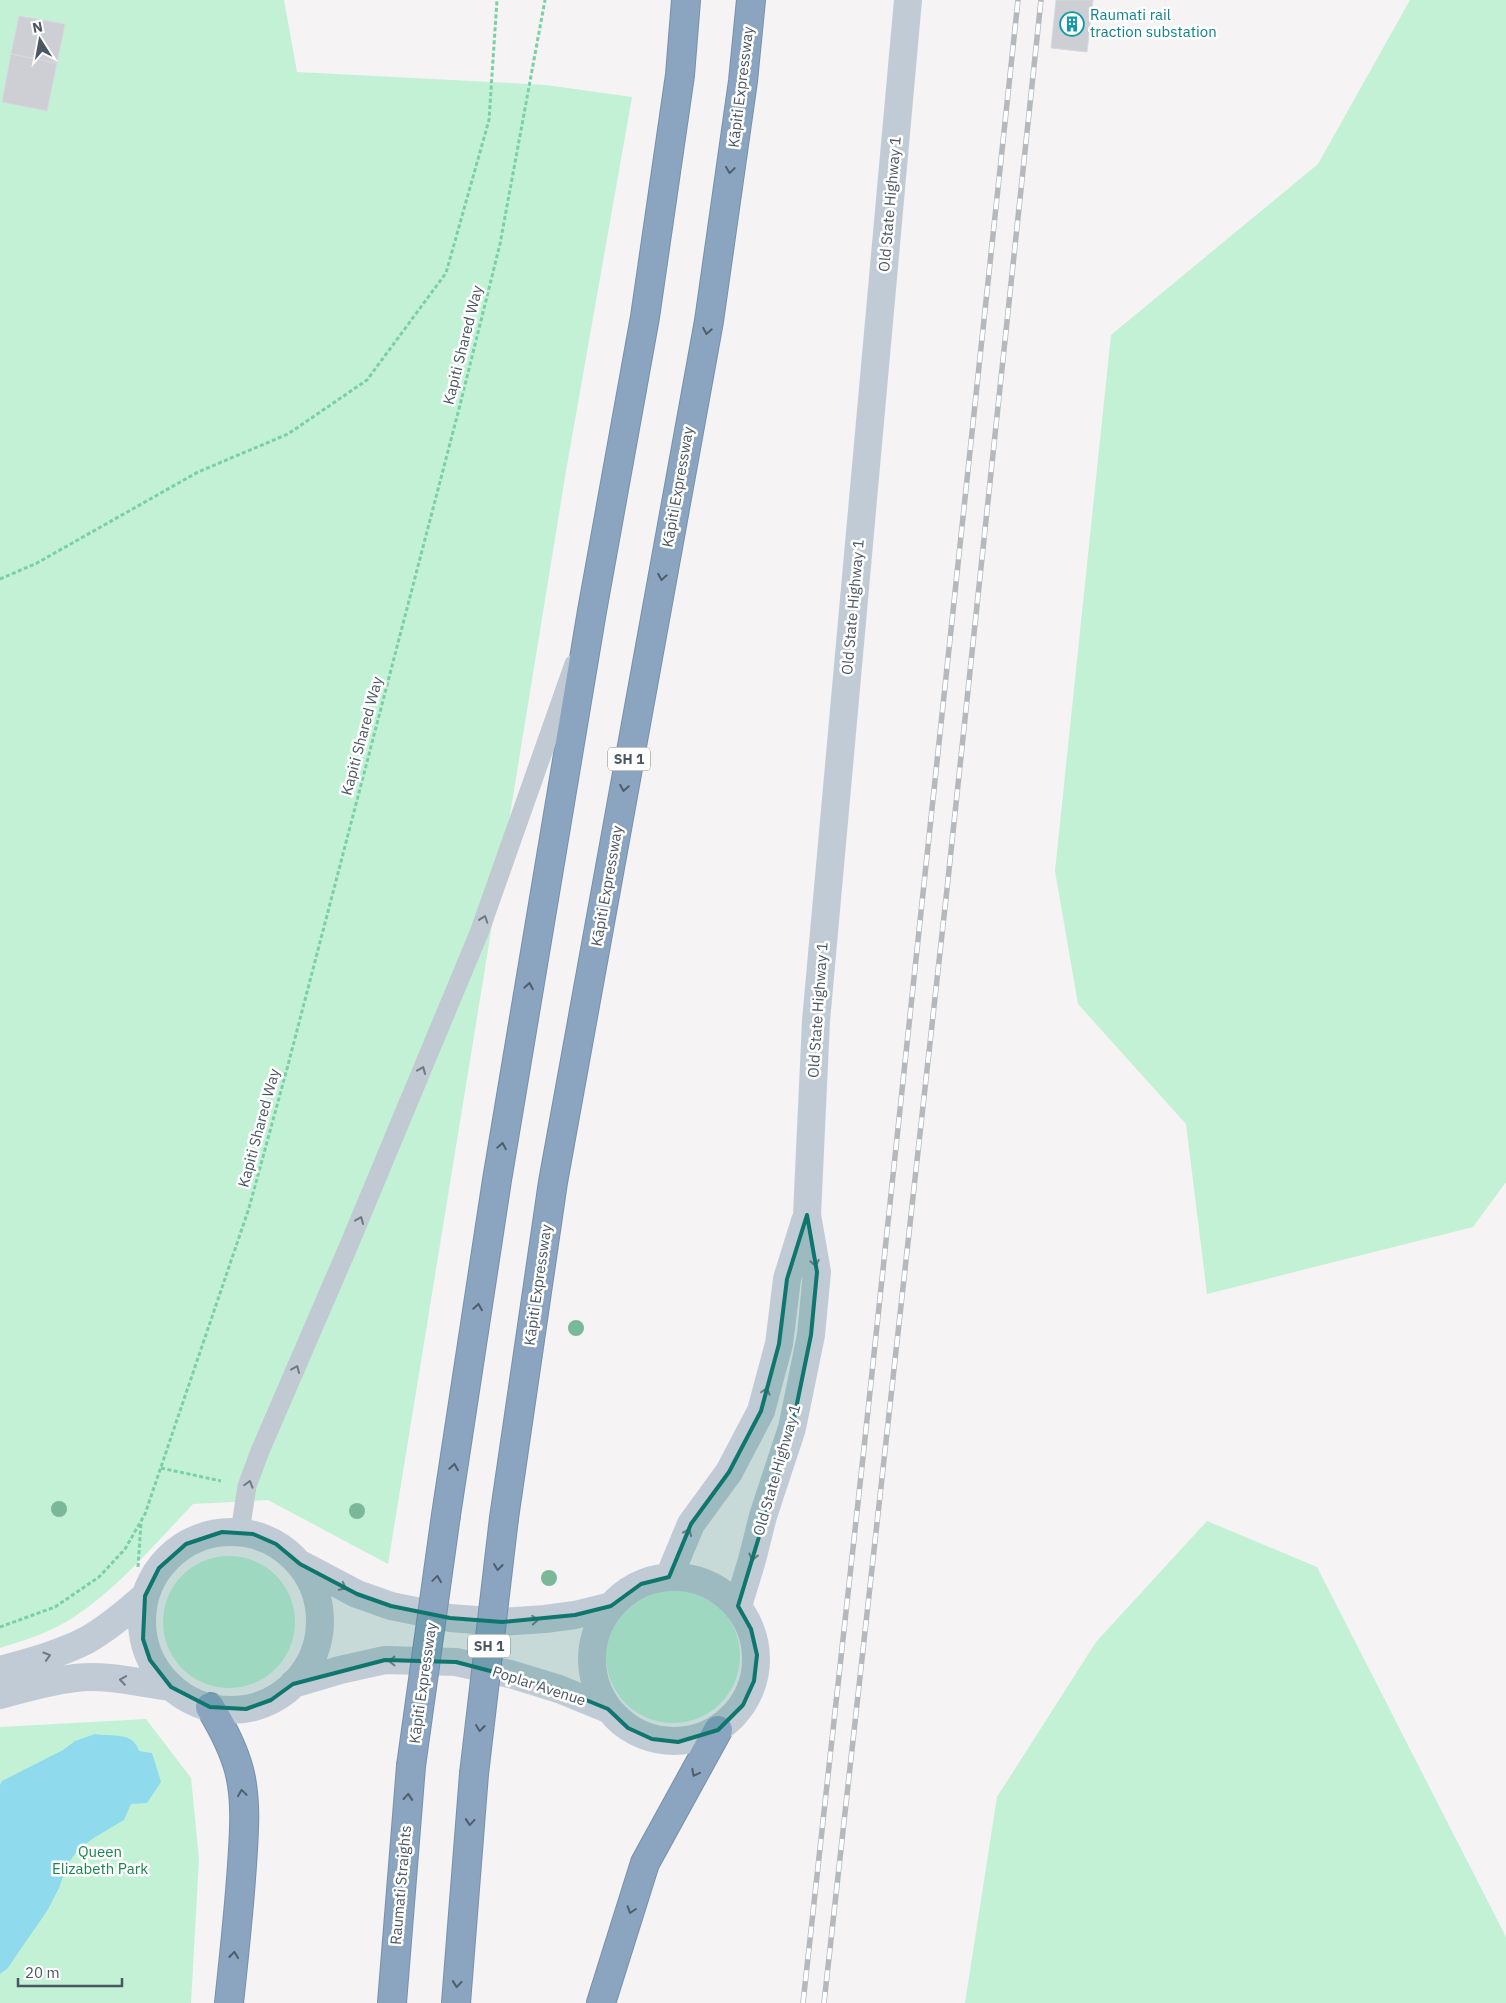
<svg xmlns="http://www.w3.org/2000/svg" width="1506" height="2003" viewBox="0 0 1506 2003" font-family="'IBM Plex Sans',sans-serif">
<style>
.green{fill:#c3f1d5}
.water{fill:#90daee}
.building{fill:#cdcfd5;stroke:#d7d9de}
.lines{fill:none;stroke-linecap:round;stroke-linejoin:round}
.motorway-casing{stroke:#7690ad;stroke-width:30}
.path{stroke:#7ad0a6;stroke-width:3;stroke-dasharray:4 2.5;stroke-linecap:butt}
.service{stroke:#c1cad2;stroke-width:19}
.secondary{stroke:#c1cbd6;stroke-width:28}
.motorway{stroke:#8ba5c1;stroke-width:28}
.rail-casing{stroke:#b5b8bd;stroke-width:5.5}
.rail{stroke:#fff;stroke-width:4;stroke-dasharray:11;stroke-linecap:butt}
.motorway-bridge-casing{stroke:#7690ad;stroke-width:30;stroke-linecap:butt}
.motorway-bridge{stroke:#8ba5c1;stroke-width:28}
.tree{fill:#7bb799}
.oneway{stroke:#505e6b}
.oneway2{stroke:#6e7983}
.oneway3{stroke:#6e7984}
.marked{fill:#0f766e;fill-opacity:0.2;stroke:#0f766e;stroke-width:4;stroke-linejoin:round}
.labels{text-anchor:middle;stroke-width:5;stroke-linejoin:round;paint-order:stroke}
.shield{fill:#fff;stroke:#808990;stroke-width:1}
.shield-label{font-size:14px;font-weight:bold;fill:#4a5661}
.culture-label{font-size:15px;fill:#0d838f;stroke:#fff;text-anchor:start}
.street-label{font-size:15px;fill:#4a5661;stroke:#fff}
.park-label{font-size:15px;fill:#17864f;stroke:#fff}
</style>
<rect width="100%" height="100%" fill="#f5f3f3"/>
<path class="green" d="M0,0H284L297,72L546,85L632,97L566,471L388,1564L268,1500L193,1504C156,1543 119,1587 74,1617C52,1632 25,1640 0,1648Z
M1410,0H1506V1182L1473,1227L1207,1294L1186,1124L1078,1004L1055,871L1111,335L1318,164Z
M1207,1521L1317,1567L1506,1937V2003H965L997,1797L1096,1642Z
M163 1622a66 66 0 1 1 132 0a66 66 0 1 1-132 0Z
M606 1656a67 67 0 1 1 134 0a67 67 0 1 1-134 0Z
M146,1719L191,1778L199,1859L191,2003H0V1727Z"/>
<path class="water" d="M95,1734C111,1737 133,1731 139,1751L152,1753L161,1782L147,1803L131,1804L124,1820L92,1839L77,1851L67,1865L59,1888L47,1911L7,1969L0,1974V1785L2,1781L63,1750L75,1741Z"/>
<path class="building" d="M1056,0H1093L1087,52L1051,48Z
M19,16L65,24L57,63L11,54Z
M11,54L57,63L47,111L2,102Z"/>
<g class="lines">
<g class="motorway-casing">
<path id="motorway" d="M446,1515L497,1180L592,611L645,317L680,75L686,0
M504,1518L553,1182L709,321L743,81L751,0
M210,1707C222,1727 233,1747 239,1770C247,1800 244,1835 242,1865C239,1911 234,1957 229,2003
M392,2003L411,1766
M456,2003L474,1774
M601,2003L645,1863L718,1730"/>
</g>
<path class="path" d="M0,579L37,563L198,472L288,434L367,380L446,273L489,120L497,0
M161,1468L221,1481
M138,1567L141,1523
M0,1627L55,1607L99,1577L125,1549L145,1514L249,1208L288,1065L460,405L500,244L545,0"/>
<path class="service" d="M240,1532L247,1486L260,1451L349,1245L479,933L574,664"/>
<path class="secondary" d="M142 1621a89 89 0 1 1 178 0a89 89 0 1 1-178 0Z
M300,1564L357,1594L391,1606L450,1618L502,1622L545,1619L575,1615L611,1606
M592 1659a82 82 0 1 1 164 0a82 82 0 1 1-164 0Z
M669,1577L691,1524L729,1472L761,1411L779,1344L787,1279L805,1221
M738,1606L752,1560L763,1516L792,1428L811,1335L817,1272L807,1215L816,1021L908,0
M0,1670C29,1662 60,1654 87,1640C108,1628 127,1612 145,1596
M293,1684L340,1670L385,1660L456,1662L510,1674L559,1689L608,1709
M0,1695C25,1688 50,1681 75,1678C107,1674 140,1683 171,1687"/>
<use href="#motorway" class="motorway"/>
<g class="rail-casing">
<path id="rail" d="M803,2003L864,1448L1018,0
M824,2003L947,889L1041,0"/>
</g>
<use href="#rail" class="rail"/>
<g class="motorway-bridge-casing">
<path id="motorway-bridge" d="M411,1766L446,1515
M474,1774L504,1518"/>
</g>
<use href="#motorway-bridge" class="motorway-bridge"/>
</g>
<g class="tree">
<circle cx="576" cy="1328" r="8"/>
<circle cx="59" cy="1509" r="8"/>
<circle cx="357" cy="1511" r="8"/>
<circle cx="549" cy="1578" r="8"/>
</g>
<defs><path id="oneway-chevron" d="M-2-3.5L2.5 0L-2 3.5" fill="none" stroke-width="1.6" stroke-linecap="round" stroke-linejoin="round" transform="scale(1.25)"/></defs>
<g class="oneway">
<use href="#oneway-chevron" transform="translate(730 170) rotate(98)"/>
<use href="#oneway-chevron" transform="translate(707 331) rotate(100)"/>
<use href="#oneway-chevron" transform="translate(662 577) rotate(100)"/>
<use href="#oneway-chevron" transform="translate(624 788) rotate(100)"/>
<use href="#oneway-chevron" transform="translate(529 986) rotate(-80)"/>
<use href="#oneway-chevron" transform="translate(502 1146) rotate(-80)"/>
<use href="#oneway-chevron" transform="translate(478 1307) rotate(-81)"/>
<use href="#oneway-chevron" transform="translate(454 1467) rotate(-81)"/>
<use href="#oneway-chevron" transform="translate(498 1567) rotate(97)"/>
<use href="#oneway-chevron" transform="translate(437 1579) rotate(-82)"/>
<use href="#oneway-chevron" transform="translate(480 1728) rotate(97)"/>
<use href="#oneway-chevron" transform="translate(695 1773) rotate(118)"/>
<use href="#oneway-chevron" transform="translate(242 1793) rotate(-98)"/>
<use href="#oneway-chevron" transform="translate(408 1797) rotate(-85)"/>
<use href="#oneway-chevron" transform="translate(470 1822) rotate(95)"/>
<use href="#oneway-chevron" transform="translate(631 1910) rotate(108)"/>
<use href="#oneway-chevron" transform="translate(234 1955) rotate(-84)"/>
<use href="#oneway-chevron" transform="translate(457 1984) rotate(95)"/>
</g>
<g class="oneway2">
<use href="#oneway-chevron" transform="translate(484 919) rotate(-71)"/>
<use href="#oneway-chevron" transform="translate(422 1070) rotate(-67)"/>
<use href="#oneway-chevron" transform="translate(360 1220) rotate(-67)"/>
<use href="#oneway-chevron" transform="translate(296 1369) rotate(-67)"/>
<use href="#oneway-chevron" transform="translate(249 1484) rotate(-74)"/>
</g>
<g class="oneway3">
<use href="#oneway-chevron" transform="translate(815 1263) rotate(80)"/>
<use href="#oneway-chevron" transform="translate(766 1391) rotate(-75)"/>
<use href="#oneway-chevron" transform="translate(688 1532) rotate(-67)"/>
<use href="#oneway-chevron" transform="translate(753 1557) rotate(104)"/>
<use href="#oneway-chevron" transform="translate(343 1587) rotate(28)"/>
<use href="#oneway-chevron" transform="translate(535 1620) rotate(-4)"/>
<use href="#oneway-chevron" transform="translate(47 1656) rotate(-17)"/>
<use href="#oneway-chevron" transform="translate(392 1661) rotate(180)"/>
<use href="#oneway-chevron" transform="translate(123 1680) rotate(-172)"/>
</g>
<path class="marked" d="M807,1215L817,1272L811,1335L792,1428L738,1606L751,1629L757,1655L754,1681L743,1705L718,1730L678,1742L652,1739L628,1728L608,1709L559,1689L456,1662L385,1660L293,1684L271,1700L246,1709L210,1707L171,1687L150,1660L143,1639L145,1596L159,1568L186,1544L222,1532L253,1534L276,1544L300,1564L357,1594L391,1606L450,1618L502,1622L575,1615L611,1606L641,1584L669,1577L691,1524L729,1472L761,1411L779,1344L787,1279Z"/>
<defs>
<g id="building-ring" transform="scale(1.25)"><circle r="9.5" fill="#fff" stroke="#0f9aa8" stroke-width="1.5"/><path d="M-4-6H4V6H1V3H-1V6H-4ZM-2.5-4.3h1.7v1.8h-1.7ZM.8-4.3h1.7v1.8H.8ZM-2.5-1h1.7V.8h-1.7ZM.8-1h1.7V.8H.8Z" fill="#0f9aa8"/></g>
</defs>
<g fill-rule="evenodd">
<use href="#building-ring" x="1072" y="24"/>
</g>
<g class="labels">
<g class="shield">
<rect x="608" y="747.5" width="42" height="23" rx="4"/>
<rect x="468" y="1634.5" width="42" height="23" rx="4"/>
</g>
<g class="shield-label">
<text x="629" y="764">SH 1</text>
<text x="489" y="1651">SH 1</text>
</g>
<g class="culture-label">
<text x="1090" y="20">Raumati rail<tspan x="1090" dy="17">traction substation</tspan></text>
</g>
<g class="street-label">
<text transform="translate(741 87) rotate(-83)" y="5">Kāpiti Expressway</text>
<text transform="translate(890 204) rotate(-85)" y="5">Old State Highway 1</text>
<text transform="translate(463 345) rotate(-76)" y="5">Kapiti Shared Way</text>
<text transform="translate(678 487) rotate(-80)" y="5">Kāpiti Expressway</text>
<text transform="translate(853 607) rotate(-85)" y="5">Old State Highway 1</text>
<text transform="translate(362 736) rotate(-75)" y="5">Kapiti Shared Way</text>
<text transform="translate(607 886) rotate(-80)" y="5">Kāpiti Expressway</text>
<text transform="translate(818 1010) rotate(-86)" y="5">Old State Highway 1</text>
<text transform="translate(259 1128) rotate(-75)" y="5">Kapiti Shared Way</text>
<text transform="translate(538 1285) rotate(-82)" y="5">Kāpiti Expressway</text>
<text transform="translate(777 1470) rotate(-74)" y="5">Old State Highway 1</text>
<text transform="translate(423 1683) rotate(-82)" y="5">Kāpiti Expressway</text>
<text transform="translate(539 1686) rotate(18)" y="5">Poplar Avenue</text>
<text transform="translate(401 1885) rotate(-85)" y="5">Raumati Straights</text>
</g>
<g class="park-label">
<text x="100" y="1857">Queen<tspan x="100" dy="17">Elizabeth Park</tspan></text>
</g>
</g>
<g transform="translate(40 40) rotate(349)" stroke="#ffffff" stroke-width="4" paint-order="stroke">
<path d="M0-4L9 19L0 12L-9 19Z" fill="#4a5661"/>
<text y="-8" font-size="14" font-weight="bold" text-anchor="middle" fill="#4a5661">N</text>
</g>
<path d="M18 1978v8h104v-8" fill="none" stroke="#4a5661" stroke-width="2.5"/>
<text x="25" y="1978" font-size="15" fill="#4a5661" stroke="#ffffff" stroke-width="4" paint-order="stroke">20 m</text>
</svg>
